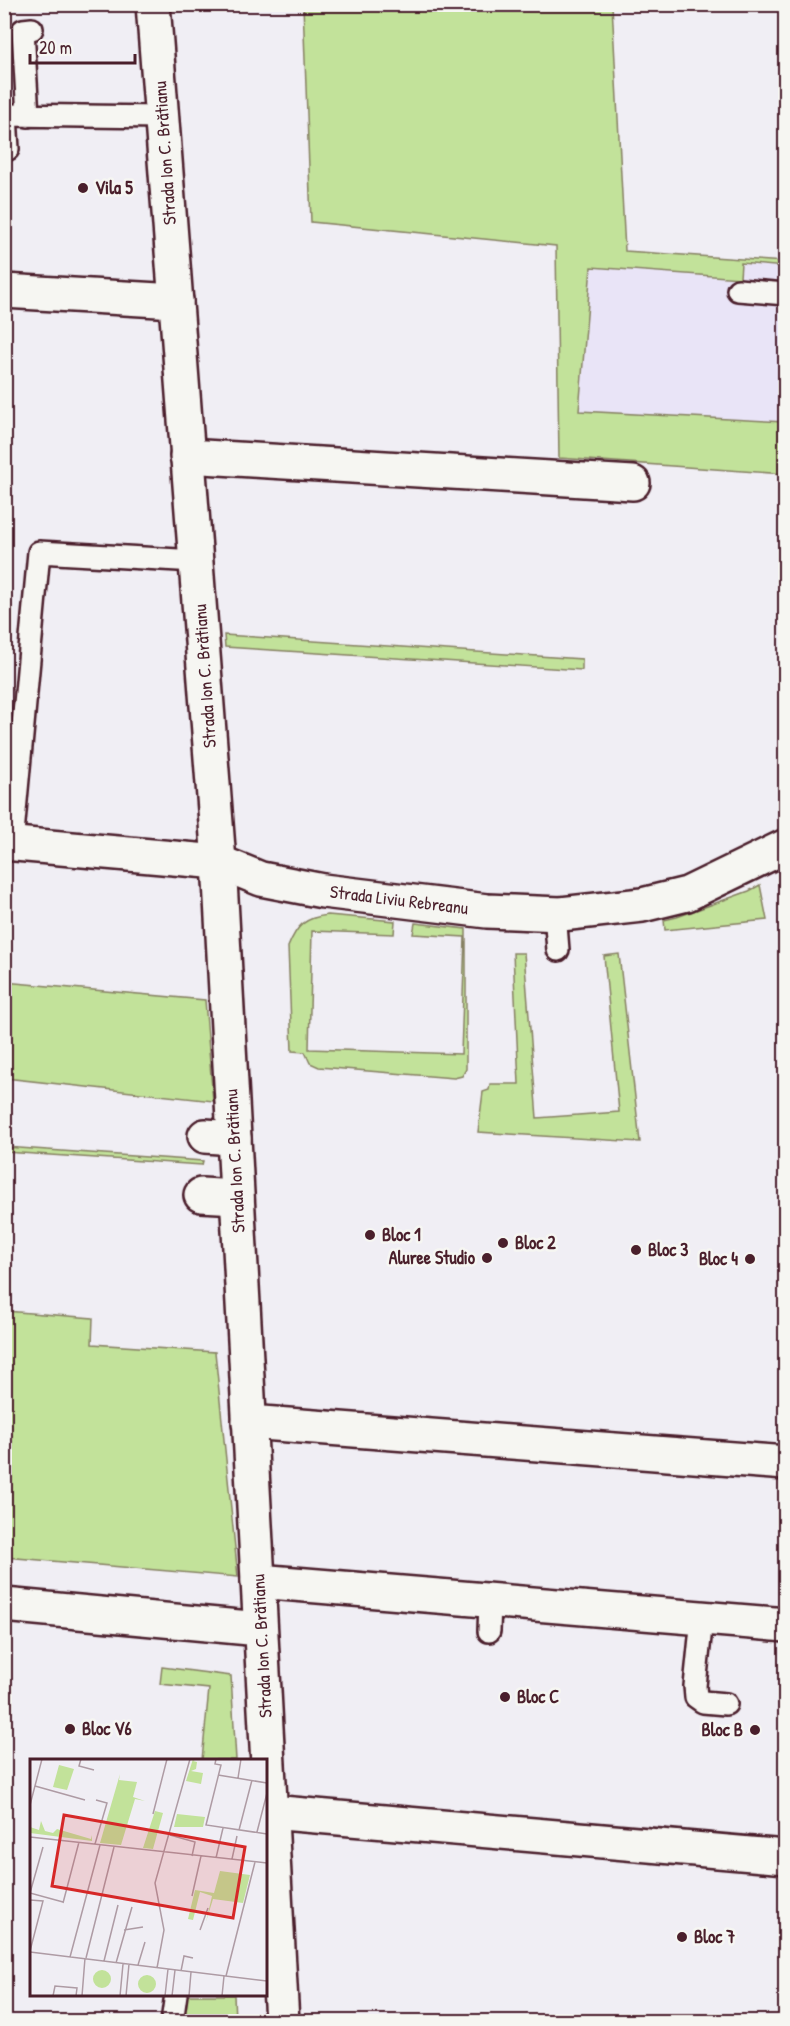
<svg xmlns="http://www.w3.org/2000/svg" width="790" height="2026" viewBox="0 0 790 2026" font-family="'Patrick Hand',sans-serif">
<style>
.built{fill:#e9e4f7}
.green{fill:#c2e29a;stroke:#868062;stroke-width:1.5}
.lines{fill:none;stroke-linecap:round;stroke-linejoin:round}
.service-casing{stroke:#4a1f2b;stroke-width:26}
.minor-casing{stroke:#4a1f2b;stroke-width:38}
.tertiary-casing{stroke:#4a1f2b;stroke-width:38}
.service{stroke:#f6f6f2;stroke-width:21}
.minor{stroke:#f6f6f2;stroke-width:33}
.tertiary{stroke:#f6f6f2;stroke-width:33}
.poi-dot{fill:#4a1f2b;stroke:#f6f6f2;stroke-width:2}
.labels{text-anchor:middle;stroke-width:5;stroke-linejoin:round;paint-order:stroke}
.street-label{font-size:18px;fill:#4a1f2b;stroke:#f6f6f2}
.poi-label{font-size:18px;font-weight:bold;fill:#4a1f2b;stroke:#f6f6f2;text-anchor:start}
.inset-road{fill:none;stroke:#ae9ba4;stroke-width:1.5}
.view{fill:#d62828;fill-opacity:0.15;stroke:#d62828;stroke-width:3}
.inset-edge{fill:none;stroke:#4a1f2b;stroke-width:3}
</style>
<rect width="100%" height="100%" fill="#f0eef4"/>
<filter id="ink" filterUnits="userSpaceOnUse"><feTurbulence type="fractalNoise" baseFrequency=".0167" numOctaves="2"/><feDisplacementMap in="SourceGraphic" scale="12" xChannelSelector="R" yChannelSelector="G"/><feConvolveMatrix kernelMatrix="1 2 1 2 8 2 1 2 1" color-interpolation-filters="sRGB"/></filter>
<g filter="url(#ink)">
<path class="built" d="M557,246L785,262V474L559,458Z"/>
<path class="green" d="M303,5H612L625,251L785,262V267L741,263L740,278L591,267L579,411L785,422V474L559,458L556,246L311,222Z
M224,635L582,659V670L225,647Z
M760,885L767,920L665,930L664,920L677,917L749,891Z
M328,915L395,921L394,934L312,931L309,1049L461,1054L465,937L413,934L415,923L466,929V1069L462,1076L454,1078L319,1067L310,1063L305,1052L292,1051L288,947C297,925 304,918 328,915Z
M513,953H524L537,1118L619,1112L604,956L619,954L640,1142L478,1132L483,1092L489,1090L490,1084H519Z
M4,982L205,1000L213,1101L5,1078Z
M5,1147L203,1161L202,1165L5,1152Z
M5,1311L93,1318L92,1344L215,1352L238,1577L5,1557Z
M162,1667L231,1676L236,1760H202L209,1689L160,1684Z
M178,1995H234L235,2021L175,2022Z"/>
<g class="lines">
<g class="service-casing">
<path id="service" d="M4,115L162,117
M6,115L8,149
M28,116L23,30L32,29
M738,290L786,294
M12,844L39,552L196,561
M555,913L558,950
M702,1618L695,1686L696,1697L703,1702L726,1704
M489,1631L490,1601
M172,2022L176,1994"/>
</g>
<g class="minor-casing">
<path id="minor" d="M4,291L176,301
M187,456L633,483
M4,843L219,862L261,879L323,891L487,911L561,914L642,905L687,894L786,846
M205,1136L234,1138
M201,1195L237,1197
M249,1422L786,1463
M258,1581L786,1625
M4,1605L260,1629
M270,1812L786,1857"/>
</g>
<g class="tertiary-casing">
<path id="tertiary" d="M153,4L219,862L282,2022"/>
</g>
<use href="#service" class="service"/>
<use href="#minor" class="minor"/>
<use href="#tertiary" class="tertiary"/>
</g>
</g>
<g class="poi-dot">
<circle cx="83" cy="188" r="6"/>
<circle cx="370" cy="1235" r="6"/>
<circle cx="503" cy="1243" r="6"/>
<circle cx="636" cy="1250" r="6"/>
<circle cx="487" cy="1258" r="6"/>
<circle cx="750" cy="1259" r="6"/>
<circle cx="505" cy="1697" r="6"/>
<circle cx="70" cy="1729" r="6"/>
<circle cx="755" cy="1730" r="6"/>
<circle cx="682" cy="1937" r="6"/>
</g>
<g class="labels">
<g class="street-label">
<text transform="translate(165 153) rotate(-94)" y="6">Strada Ion C. Brătianu</text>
<text transform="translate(205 676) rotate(-94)" y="6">Strada Ion C. Brătianu</text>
<text transform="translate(399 900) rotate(7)" y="6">Strada Liviu Rebreanu</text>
<text transform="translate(235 1161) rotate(-93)" y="6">Strada Ion C. Brătianu</text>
<text transform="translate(262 1646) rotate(-93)" y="6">Strada Ion C. Brătianu</text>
</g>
<g class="poi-label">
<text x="95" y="194">Vila 5</text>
<text x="382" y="1241">Bloc 1</text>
<text x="515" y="1249">Bloc 2</text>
<text x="648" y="1256">Bloc 3</text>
<text x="475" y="1264" text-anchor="end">Aluree Studio</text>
<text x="738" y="1265" text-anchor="end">Bloc 4</text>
<text x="517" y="1703">Bloc C</text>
<text x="82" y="1735">Bloc V6</text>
<text x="743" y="1736" text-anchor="end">Bloc B</text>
<text x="694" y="1943">Bloc 7</text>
</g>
</g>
<g transform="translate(30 1759)">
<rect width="237" height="237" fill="#f0eef4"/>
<path d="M163,0H167L163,2L167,3L166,10L161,12L173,14L171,25L156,22ZM29,6L44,10L37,31L23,28ZM90,15L89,21L107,23L103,38L115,42L105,40L91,86L70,84ZM125,52L133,54L123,90L113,89ZM147,55L175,58L173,68H144ZM11,62L15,72L23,74L27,70L61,80L62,76V82L0,74V68L9,71ZM190,112L220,116L213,144L183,140L176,163L182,137L170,133L163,161L158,160L165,131L184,134ZM63 220a9 9 0 1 1 18 0a9 9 0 1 1-18 0ZM108 225a9 9 0 1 1 18 0a9 9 0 1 1-18 0Z" fill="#c2e29a"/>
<path class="inset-road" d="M51,0L49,7L64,11M186,0L185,5L191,6L176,66L237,75M188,16L237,24M208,19L211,0M5,27L55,41M0,46L12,0M123,55L137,0M209,71L222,21M227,73L237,34M140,76L165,83L162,97M0,78L237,104M65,85L77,44L66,41M13,88L0,134L33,143M186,99L193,69M202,100L207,77M162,137L171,97M0,141L13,142L0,192M33,144L49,83M94,171L113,168M170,171L178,149M0,193L237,222M40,198L70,86M56,199L84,88M74,202L88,146M86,204L102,148M108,206L115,183M127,209L134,171L125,124L160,0M151,212L154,197L163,199M196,217L225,103M23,237L25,227L47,229L46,237M52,237L55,199M90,237L93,205M96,237L99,205M135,237L138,210M142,237L145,211M159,237L161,213M192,237L194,217"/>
<path class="view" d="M34,56L215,88L203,159L22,127Z"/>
<rect width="237" height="237" class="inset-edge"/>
</g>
<rect width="790" height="2026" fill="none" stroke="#f6f6f2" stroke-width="24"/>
<rect x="12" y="12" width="766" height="2002" fill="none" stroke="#4a1f2b" stroke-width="2" filter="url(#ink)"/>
<path d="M30 54v9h105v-9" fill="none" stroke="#4a1f2b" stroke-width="3"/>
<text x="39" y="54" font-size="18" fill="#4a1f2b" stroke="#f6f6f2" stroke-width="4.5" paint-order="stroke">20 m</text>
</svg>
